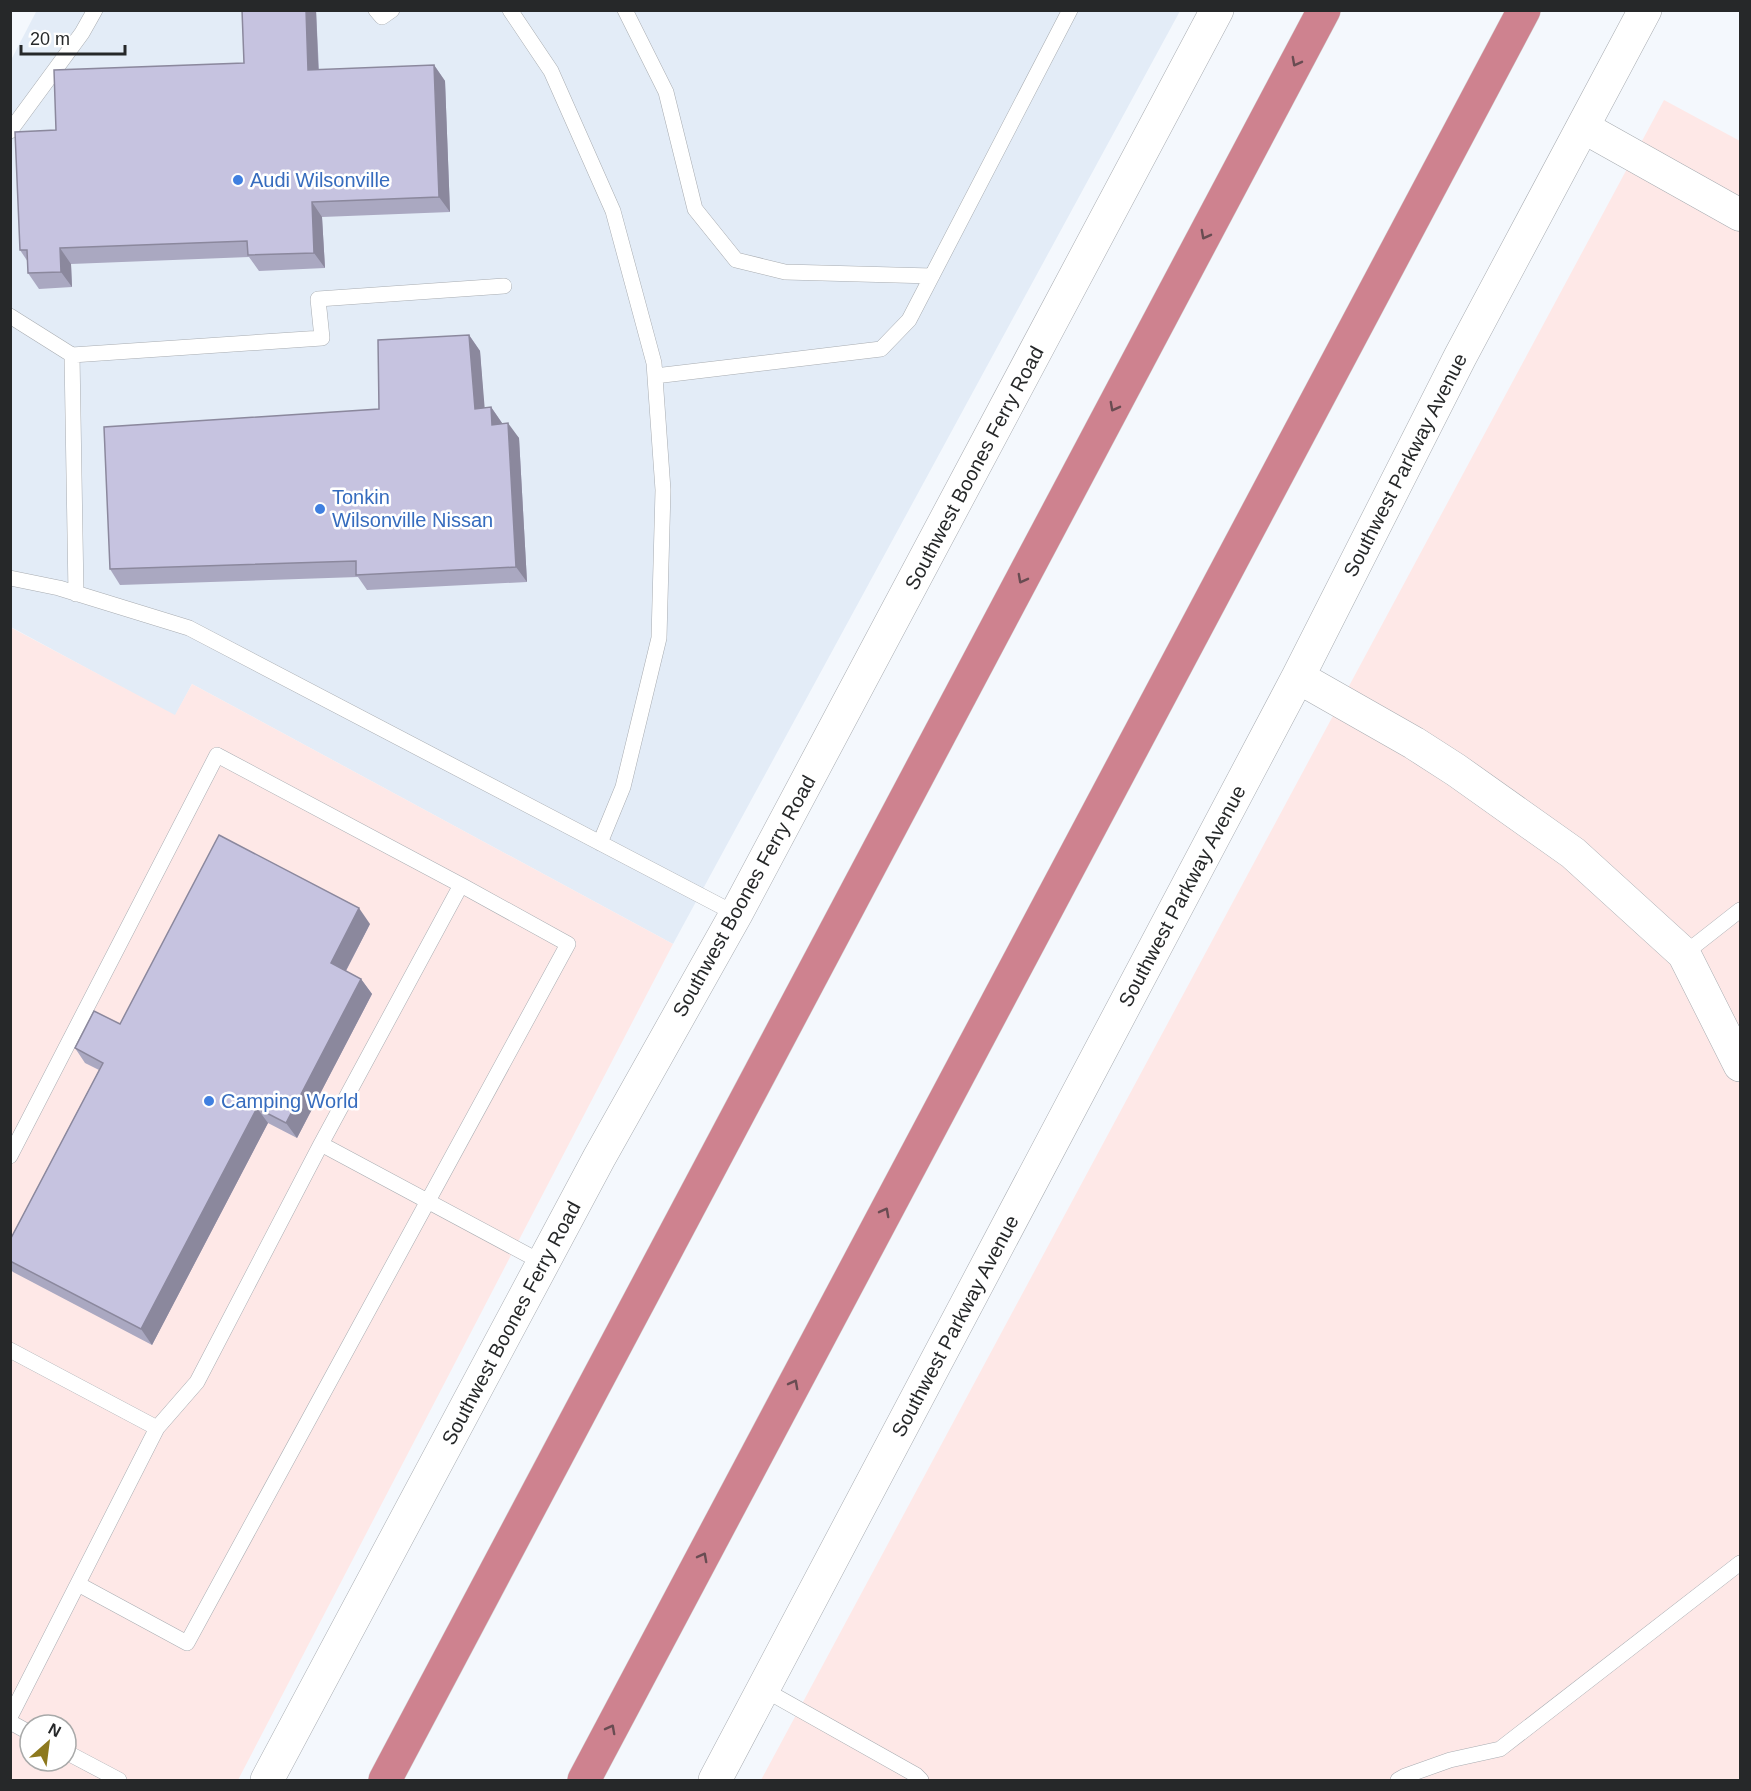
<svg xmlns="http://www.w3.org/2000/svg" width="1751" height="1791" viewBox="0 0 1751 1791" font-family="Arial,sans-serif">
<style>
.built{fill:#e3ecf7}
.industrial{fill:#fee8e7;fill-rule:evenodd}
.lines{fill:none;stroke-linecap:round;stroke-linejoin:round}
.service-casing{stroke:#a8acb1;stroke-width:16}
.minor-casing{stroke:#a8acb1;stroke-width:33}
.tertiary-casing{stroke:#a8acb1;stroke-width:34}
.motorway-casing{stroke:#d4d4d4;stroke-width:34}
.service{stroke:#fff;stroke-width:15}
.minor{stroke:#fff;stroke-width:32}
.tertiary{stroke:#fff;stroke-width:33}
.motorway{stroke:#ce828f;stroke-width:33}
.wall{fill:#aaa8c1}
.shaded-wall{fill:#8b889d}
.building{fill:#c6c3e0;stroke:#8b889d;stroke-width:1.5}
.oneway{stroke:#694c52}
.shop-dot{fill:#3f7fe0;stroke:#fff;stroke-width:2}
.labels{text-anchor:middle;stroke-width:5;stroke-linejoin:round;paint-order:stroke}
.shop-label{font-size:20px;fill:#366cbe;stroke:#fff;text-anchor:start}
.street-label{font-size:20px;fill:#262829;stroke:#fff}
</style>
<rect width="100%" height="100%" fill="#f4f8fd"/>
<path class="built" d="M37,10L1180,11L673,944L192,684L175,716L11,627L10,62Z"/>
<path class="industrial" d="M1664,100L1740,141V1780H761Z
M10,627L175,715L192,684L673,944L238,1780H11ZM30,1725H66V1761H30Z"/>
<g class="lines">
<g class="service-casing">
<path id="service" d="M376,10L382,17L392,10
M510,10L551,71L613,211L654,363L663,490L659,638L623,787L600,843
M625,10L666,92L695,209L736,260L785,272L932,276
M10,131L82,33L95,10
M10,316L72,355L76,594
M72,355L322,338L318,299L504,286
M655,376L881,349L909,320L1070,10
M10,578L59,588L189,628L736,914
M1684,954L1740,910
M10,1156L217,755L461,885L321,1144L543,1263
M10,1350L157,1428
M78,1584L187,1643L568,944L461,885
M763,1689L916,1775L921,1780
M10,1717L157,1428L197,1382L321,1144
M10,1722L30,1733
M66,1752L119,1780
M1398,1780L1405,1776L1450,1760L1500,1749L1740,1563"/>
</g>
<g class="minor-casing">
<path id="minor" d="M1583,127L1740,215"/>
</g>
<g class="tertiary-casing">
<path id="tertiary" d="M1298,677L1414,743L1456,770L1573,853L1684,954L1740,1065
M267,1780L599,1158L736,914L1217,10
M715,1780L1298,677L1460,357L1645,10"/>
</g>
<g class="motorway-casing">
<path id="motorway" d="M385,1780L1324,10
M584,1780L1524,10"/>
</g>
<use href="#service" class="service"/>
<use href="#minor" class="minor"/>
<use href="#tertiary" class="tertiary"/>
<use href="#motorway" class="motorway"/>
</g>
<path class="wall" d="M242,10H316L319,70L434,65L445,81L450,212L322,217L325,268L259,271L249,257L71,264L72,287L39,289L28,273V262L20,250L56,130L244,63Z
M469,335L480,351L484,408L491,407L502,423L519,438L527,582L367,590L358,577L120,585L110,569L379,409Z
M370,924L346,971L361,979L372,994L297,1138L268,1123L152,1345L13,1272L10,1269V1240L99,1070L85,1063L75,1048L120,1024Z"/>
<path class="shaded-wall" d="M306,10H316L319,86L308,70Z
M434,65L445,81L450,212L439,197Z
M312,202L322,217L325,268L314,253Z
M60,248L71,264L72,287L61,272Z
M469,335L480,351L486,424L475,409Z
M491,407L502,423V440L492,425Z
M508,423L519,438L527,582L516,567Z
M359,908L370,924L342,978L331,963Z
M361,979L372,994L297,1138L286,1123Z
M257,1108L268,1123L152,1345L141,1329Z"/>
<path class="building" d="M242,10H306L308,70L434,65L439,197L312,202L314,253L248,255L247,241L60,248L61,272L28,273L27,250H20L15,132L56,130L54,70L244,63Z
M469,335L475,409L491,407L492,425L508,423L516,567L356,575V561L110,569L104,427L379,409L378,340Z
M219,835L359,908L331,963L361,979L286,1123L257,1108L141,1329L10,1261V1240L103,1063L75,1048L94,1011L120,1024Z"/>
<defs><path id="oneway-chevron" d="M-2-3.5L2.5 0L-2 3.5" fill="none" stroke-width="1.6" stroke-linecap="round" stroke-linejoin="round" transform="scale(1.5)"/></defs>
<g class="oneway">
<use href="#oneway-chevron" transform="translate(1296 62) rotate(118)"/>
<use href="#oneway-chevron" transform="translate(1205 235) rotate(118)"/>
<use href="#oneway-chevron" transform="translate(1114 407) rotate(118)"/>
<use href="#oneway-chevron" transform="translate(1022 579) rotate(118)"/>
<use href="#oneway-chevron" transform="translate(885 1212) rotate(-62)"/>
<use href="#oneway-chevron" transform="translate(794 1384) rotate(-62)"/>
<use href="#oneway-chevron" transform="translate(703 1557) rotate(-62)"/>
<use href="#oneway-chevron" transform="translate(611 1729) rotate(-62)"/>
</g>
<g class="shop-dot">
<circle cx="238" cy="180" r="6"/>
<circle cx="320" cy="509" r="6"/>
<circle cx="209" cy="1101" r="6"/>
</g>
<g class="labels">
<g class="shop-label">
<text x="250" y="187">Audi Wilsonville</text>
<text x="332" y="504">Tonkin<tspan x="332" dy="23">Wilsonville Nissan</tspan></text>
<text x="221" y="1108">Camping World</text>
</g>
<g class="street-label">
<text transform="translate(1405 465) rotate(-63)" y="7">Southwest Parkway Avenue</text>
<text transform="translate(974 468) rotate(-62)" y="7">Southwest Boones Ferry Road</text>
<text transform="translate(744 896) rotate(-61)" y="7">Southwest Boones Ferry Road</text>
<text transform="translate(1182 896) rotate(-62)" y="7">Southwest Parkway Avenue</text>
<text transform="translate(511 1323) rotate(-62)" y="7">Southwest Boones Ferry Road</text>
<text transform="translate(955 1326) rotate(-62)" y="7">Southwest Parkway Avenue</text>
</g>
</g>
<rect width="1751" height="1791" fill="none" stroke="#262829" stroke-width="24"/>
<g transform="translate(48 1743) rotate(28)"><circle r="28" fill="#ffffff" stroke="#a8a9a9" stroke-width="1.5"/>
<path d="M0-4.5L10 22L0 15L-10 22Z" fill="#8d791e"/>
<text y="-9" font-size="16" font-weight="bold" text-anchor="middle" fill="#262829">N</text>
</g>
<path d="M21 45v9h104v-9" fill="none" stroke="#262829" stroke-width="3"/>
<text x="30" y="45" font-size="18" fill="#262829" stroke="#ffffff" stroke-width="4.5" paint-order="stroke">20 m</text>
</svg>
